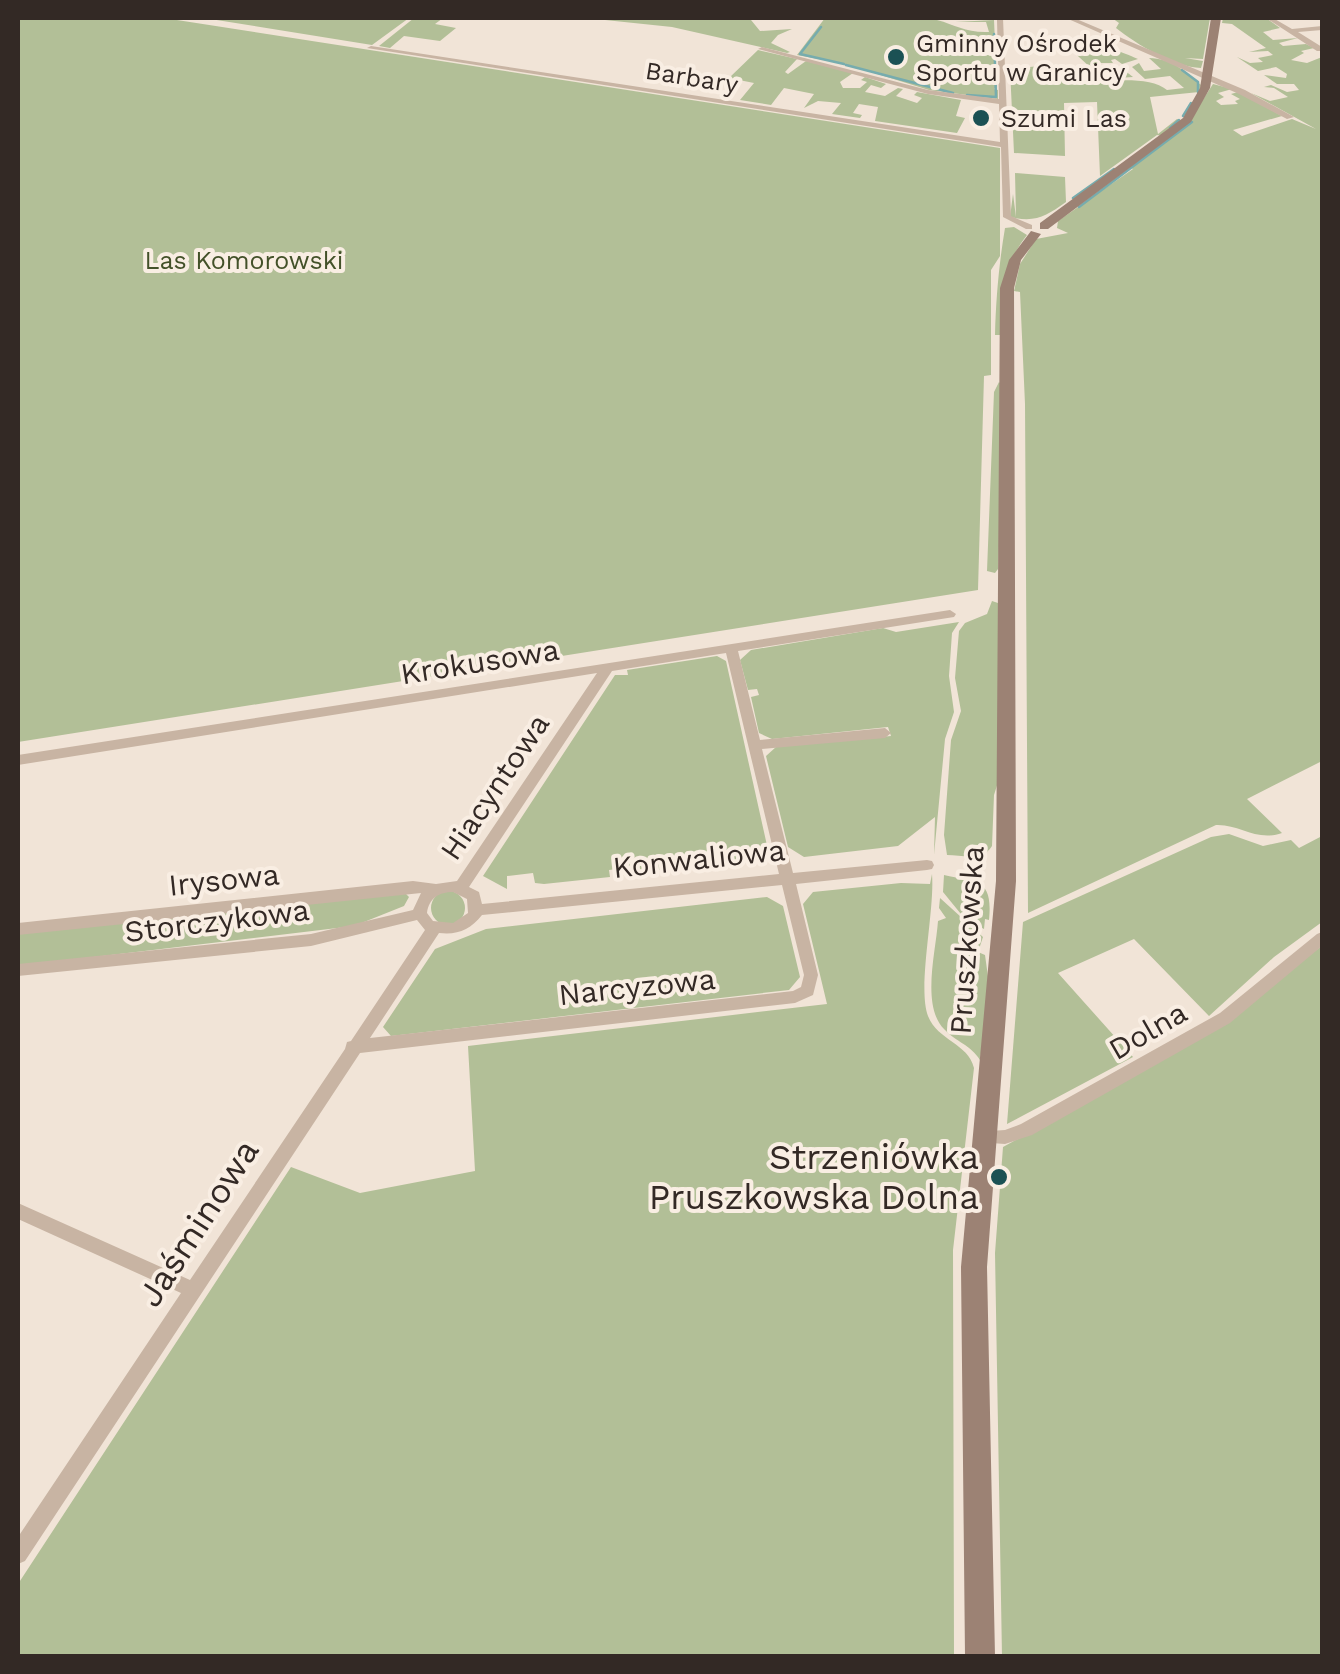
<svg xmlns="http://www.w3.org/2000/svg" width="1340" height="1674" viewBox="0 0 1340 1674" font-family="'Work Sans',sans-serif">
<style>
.green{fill:#b2bf97}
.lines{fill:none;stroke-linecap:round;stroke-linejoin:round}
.stream{stroke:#76acae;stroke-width:2.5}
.street{fill:#c8b4a3;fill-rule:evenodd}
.secondary{fill:#9c8274;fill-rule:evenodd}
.poi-dot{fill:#1b5154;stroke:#f9eee3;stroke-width:4}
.labels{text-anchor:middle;stroke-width:8;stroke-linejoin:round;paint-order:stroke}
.far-poi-label{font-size:25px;fill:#332925;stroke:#f9eee3;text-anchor:start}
.far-street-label{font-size:25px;fill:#332925;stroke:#f9eee3}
.far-park-label{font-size:25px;fill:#435129;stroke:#f9eee3}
.street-label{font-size:30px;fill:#332925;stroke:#f9eee3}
.near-poi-label{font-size:35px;fill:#332925;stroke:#f9eee3;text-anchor:end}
.near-street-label{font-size:35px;fill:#332925;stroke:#f9eee3}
</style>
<rect width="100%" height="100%" fill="#f1e4d7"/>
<path class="green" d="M18,18H164L1000,148V256L991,270V375L984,376L978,590L18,742Z
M204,18H409L372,45Z
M414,18H443L435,24L456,28L440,41L404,36L390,48L379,46Z
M586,18H806L751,20L760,31L792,29L778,35L771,43L790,52L787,53L672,27Z
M825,18C858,18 907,11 937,20C956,25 966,33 989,32L986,22H955L994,20L997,87L994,89L998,90V99L929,90L845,64L797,55Z
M1112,18H1210L1203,59L1185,58L1203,61L1201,68C1174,67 1136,44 1116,28L1119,23Z
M1223,18H1266L1280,28L1263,32L1273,40L1298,38L1279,43L1283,46L1306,44L1314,48L1301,51L1304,53L1291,60L1307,63L1322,57V761L1247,799L1282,833C1256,842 1240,824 1216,825L1028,913L1025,404L1020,292L1014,291L1020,264L1036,239L1068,233L1057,228L1058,221L1133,169L1130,167L1188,123L1213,84L1232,89L1218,93L1224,97L1216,101L1221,105L1238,104L1235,101L1240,99L1231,94L1238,92L1282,116L1233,130L1242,136L1292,119L1316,129L1251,93L1270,101L1288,97L1274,88L1264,87L1271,85L1287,92L1299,90L1294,84H1277L1264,75L1286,78L1287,74L1276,67L1258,71L1237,57L1250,63L1263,62L1258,58L1273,55L1268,51L1249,52L1266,48L1232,24L1222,23Z
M1093,42C1113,50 1118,50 1138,59L1122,64L1115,59L1111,60L1113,63H1096L1106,73L1124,70L1133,77L1103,79L1067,46L1077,54L1098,53L1101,50Z
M758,50L797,59L785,72L788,74L806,61L853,73L840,82L843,88H860L867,82L861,80L865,77L886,84L881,88L871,85L865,92L885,96L898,88L903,89L896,96L917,103L922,98L914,95L917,92L961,100L956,116L965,118L957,133L875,121L878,107L859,104L853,113L862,115L860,118L832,114L841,103L818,101L804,108L814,94L784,88L771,105L740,100L754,83L729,78Z
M1149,58C1171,58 1188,73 1201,85L1199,92L1150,97L1158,134L1177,119L1181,121L1162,136L1157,135L1100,176L1097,102L1064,103L1065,156L1014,153L1010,69L1058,64L1079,84C1104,81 1149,75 1167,90L1184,88L1170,76L1145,79L1132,67L1139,63L1144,71L1161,69Z
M1015,173L1065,177L1066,202C1046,216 1036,223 1010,217L1013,194L1016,217Z
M1014,227L1027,235C1002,267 1002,295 1002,335H995C996,297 999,264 1005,228Z
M999,382L1006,390L998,569L995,573L987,571L994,392Z
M992,601L1001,604L1000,776L994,795L992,846C982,862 963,855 947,855L944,835L951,740L961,711L955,678L959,631L965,623L987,614Z
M959,622L952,633L949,676L954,712L945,739L934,855L935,817L898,846L804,857L788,847L766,756L776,747L891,736L888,727L772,739L759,733L751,697L759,695L757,689L748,690L740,660L751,650L883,628L896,632Z
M717,656L726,661L768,850L758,861L692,865L618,876L617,869L609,870L610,877L544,884L535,883L533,873L507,876V889L483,876L615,675H628L627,670Z
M1229,834L1263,846L1291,840L1299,848L1322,836V922L1274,957L1209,1016L1134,939L1058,973L1133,1057L1007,1124L1023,922L1211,837Z
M932,874C935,911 917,987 928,1016C938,1041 968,1043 974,1068L953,1250L954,1656H18V1584L291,1167L360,1193L475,1171L468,1046L827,1004L803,904L813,892L901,883L930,884Z
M944,875C978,883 993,878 989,920L985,919L984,929L965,919L943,892Z
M431 908a17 17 0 1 1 34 0a17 17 0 1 1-34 0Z
M405,893L409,897L404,906L354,926L18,966V933Z
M767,897L783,906L800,977L789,990L391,1036L383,1027L435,949L486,929Z
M940,898L983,937L978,952L985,955L990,991L980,1060C971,1045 956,1042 944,1029C921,1006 936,951 938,921L946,918L939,908Z
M1322,946V1656H1002L995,1253L1003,1147L1150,1067Z"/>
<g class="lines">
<path class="stream" d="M821,27L800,54L844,64
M846,65L953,93
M1182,70L1198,82V92
M967,95L996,97L994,34
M1183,116L1191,103
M1170,128L1179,120
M1073,198L1114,169
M1079,207L1192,122"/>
<path class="street" d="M925,18H1003L1011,216L1032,225V229H1026L1003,217L1001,147L367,48L371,46L1000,142L999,104L928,94L758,49L762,47L928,90L999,99L997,20H928Z
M1066,18H1074L1245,90L1294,117L1287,119L1239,94Z
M1266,18H1273L1292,29L1322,26V30L1298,32L1322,47V51H1317Z
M950,610L956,614L954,617L738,651L760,740L885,728L891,733L885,738L762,749L793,873L927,860L932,861L934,865L932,869L927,870L796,884L818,975L813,995L795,1003L360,1053L25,1561L18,1564V1537L181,1293L18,1219V1203L190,1280L345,1049L347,1042L351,1041L425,930L417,920L311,946L18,976V964L311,934L413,910L421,893L18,935V923L413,881L436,884L457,881L597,673L18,765V755ZM726,653L779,874L482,904L479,892L469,887L612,671ZM782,885L804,975L801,987L793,991L370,1038L439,933C458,935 470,930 482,915ZM453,892L467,899L468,913L453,923L433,921L427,913C429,898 439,892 453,892Z
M1322,932V946L1230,1023L1032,1135L1005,1144L977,1142L975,1137L977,1132L1005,1130L1021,1124L1220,1013L1317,934Z"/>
<path class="secondary" d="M1211,18H1221L1210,88L1191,122L1048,229H1040V223L1183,118L1200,88Z
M1031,231L1041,234L1021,260L1014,288L1016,881L987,1267L995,1656H965L961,1267L996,881L1000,288L1009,260Z"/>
</g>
<g class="poi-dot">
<circle cx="896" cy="57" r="10"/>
<circle cx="981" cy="118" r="10"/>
<circle cx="999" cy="1177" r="10"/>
</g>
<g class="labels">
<g class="far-poi-label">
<text x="916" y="52">Gminny Ośrodek<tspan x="916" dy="29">Sportu w Granicy</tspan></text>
<text x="1001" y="127">Szumi Las</text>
</g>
<g class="far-street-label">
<text transform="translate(692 77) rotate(9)" y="9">Barbary</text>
</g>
<g class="far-park-label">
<text x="244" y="269">Las Komorowski</text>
</g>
<g class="street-label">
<text transform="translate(480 662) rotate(-9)" y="10">Krokusowa</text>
<text transform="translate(495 787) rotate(-56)" y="10">Hiacyntowa</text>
<text transform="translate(699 859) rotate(-6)" y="10">Konwaliowa</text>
<text transform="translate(224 880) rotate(-6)" y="10">Irysowa</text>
<text transform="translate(217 921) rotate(-7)" y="10">Storczykowa</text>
<text transform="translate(967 940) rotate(-86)" y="10">Pruszkowska</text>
<text transform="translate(637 987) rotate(-6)" y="10">Narcyzowa</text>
<text transform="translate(1148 1031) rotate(-30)" y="10">Dolna</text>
</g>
<g class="near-poi-label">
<text x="979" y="1169">Strzeniówka<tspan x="979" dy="40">Pruszkowska Dolna</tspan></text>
</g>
<g class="near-street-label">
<text transform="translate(198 1223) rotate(-57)" y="12">Jaśminowa</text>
</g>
</g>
<rect width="1340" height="1674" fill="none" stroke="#332925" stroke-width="40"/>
</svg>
